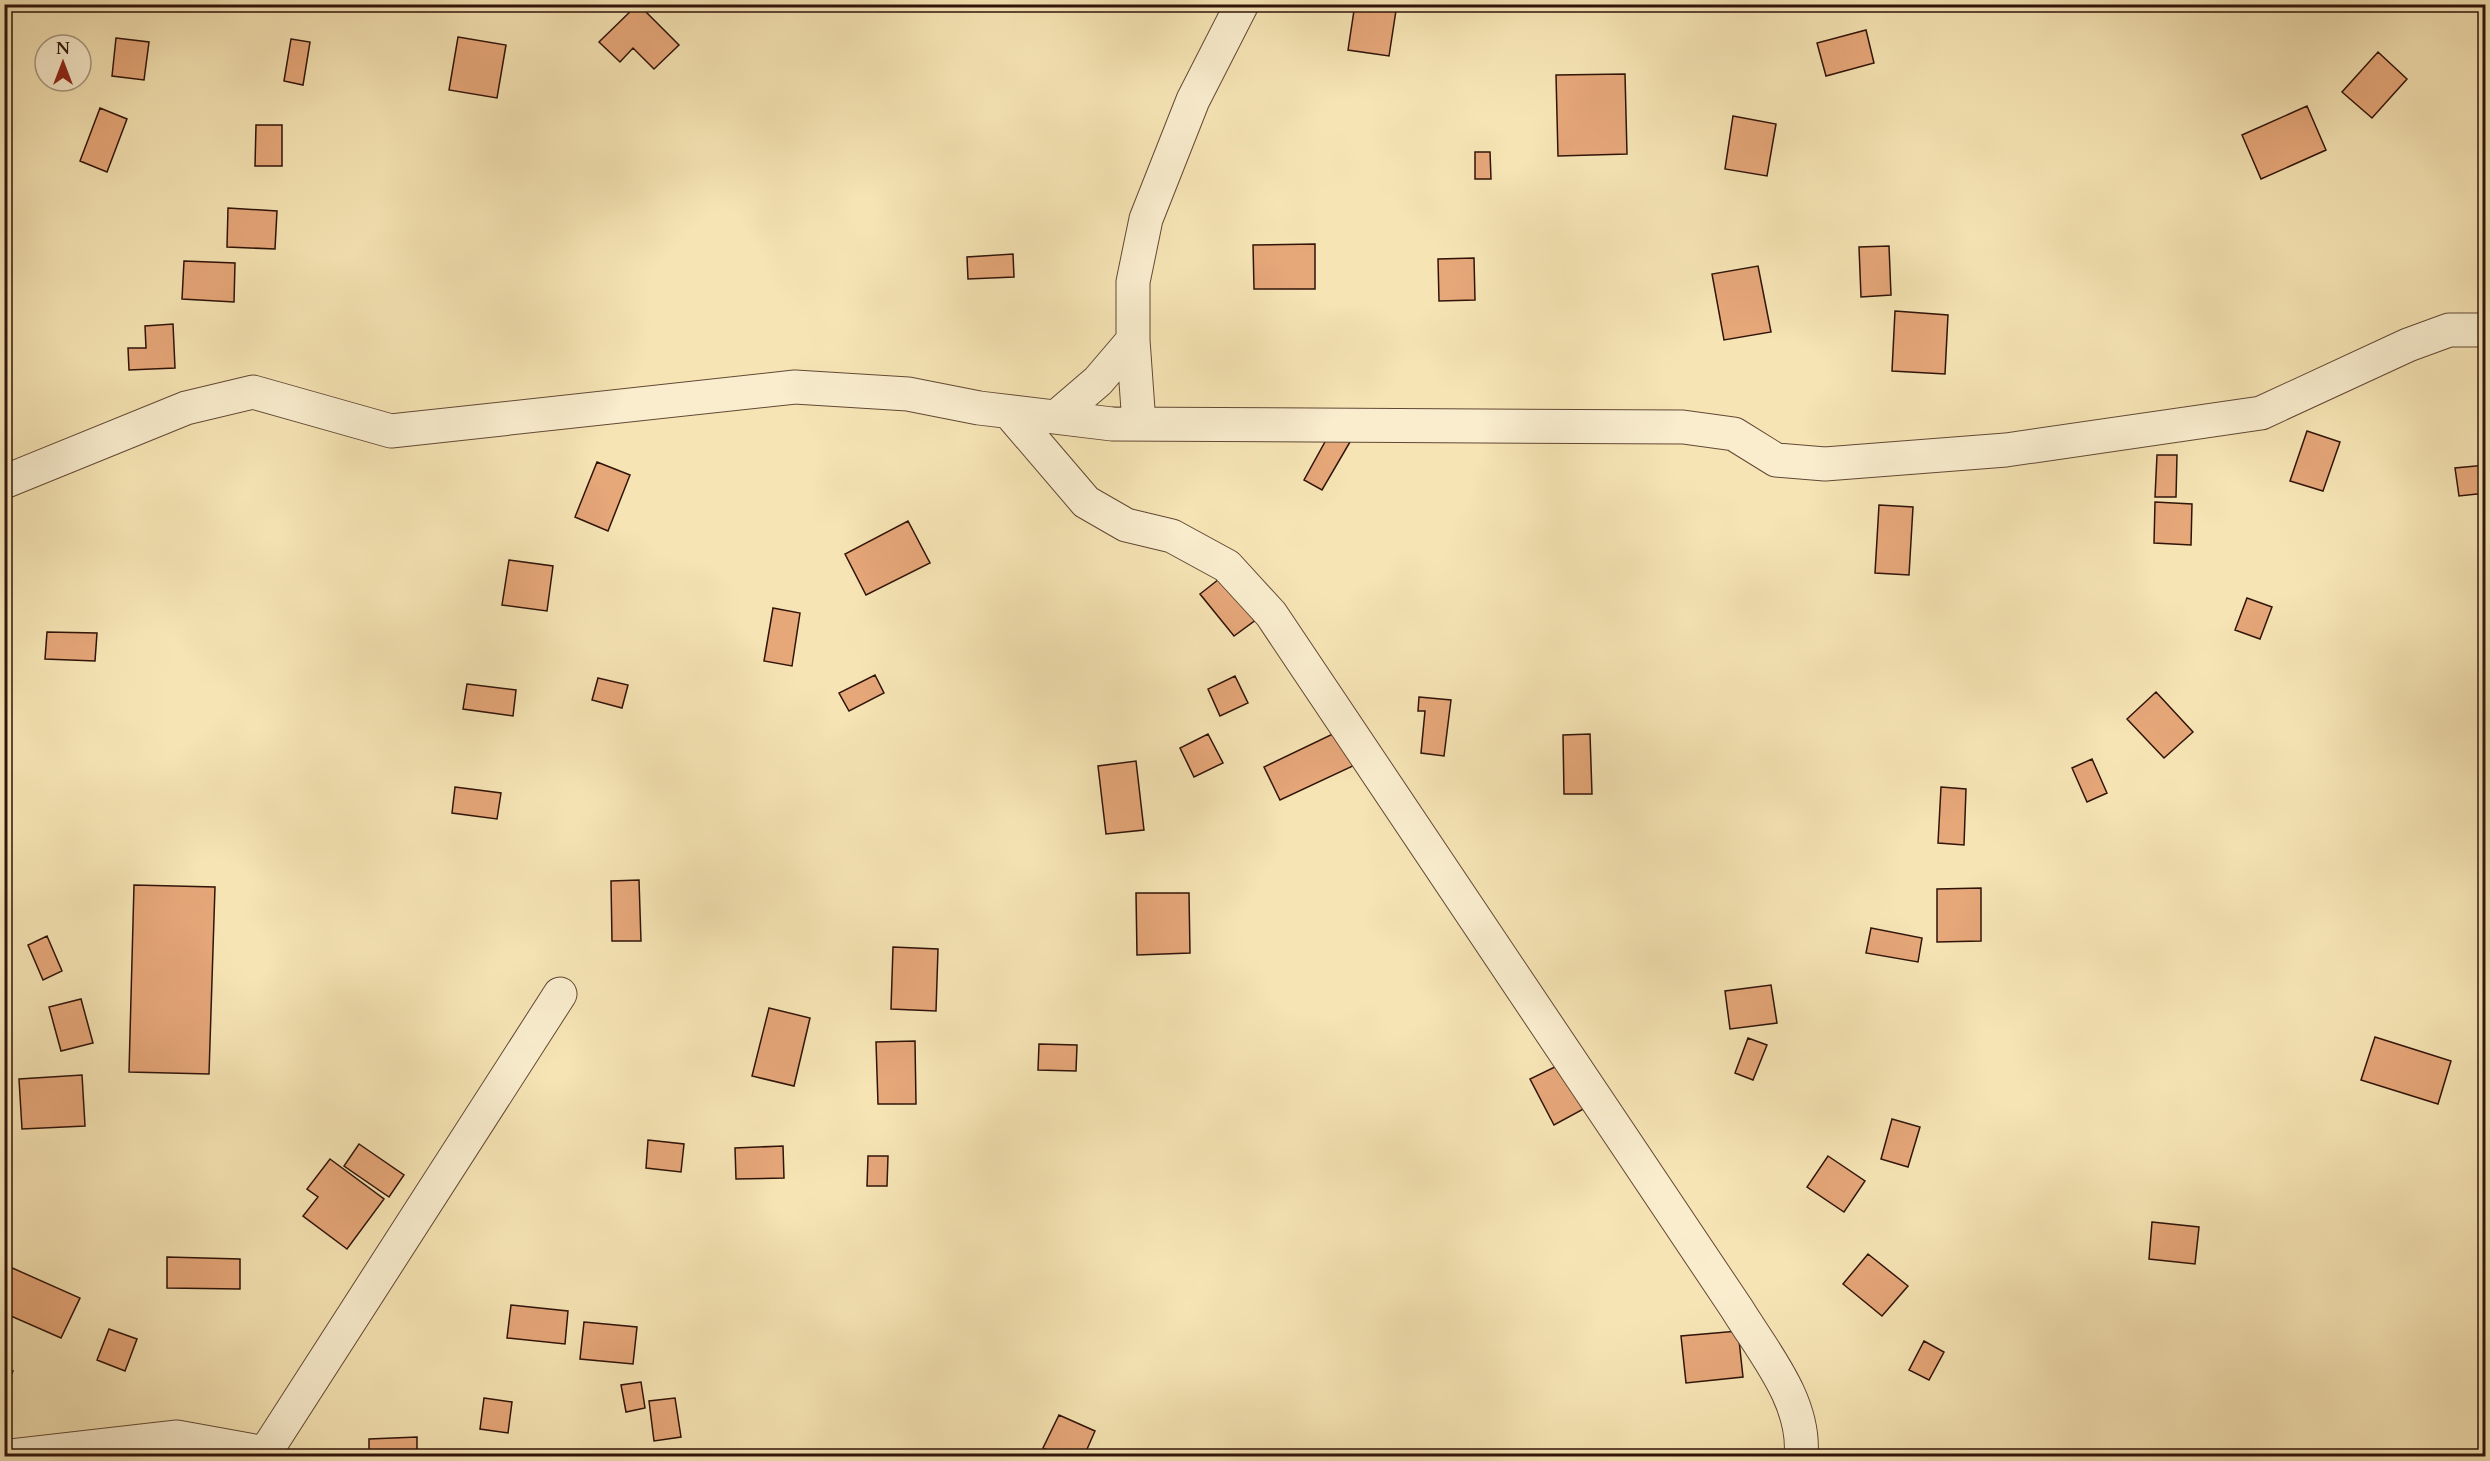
<svg xmlns="http://www.w3.org/2000/svg" width="2490" height="1461" viewBox="0 0 2490 1461" font-family="Cardo,serif">
<style>
.building{fill:#e6a779;stroke:#30140a;stroke-width:1.5}
.lines{fill:none;stroke-linecap:round;stroke-linejoin:round}
.minor-casing{stroke:#624834;stroke-width:35}
.minor{stroke:#f9edce;stroke-width:33}
</style>
<rect width="100%" height="100%" fill="#f6e4b4"/>
<filter id="stains"><feTurbulence type="fractalNoise" baseFrequency=".00333" numOctaves="4"/><feColorMatrix values="0 0 0 0 .2 0 0 0 0 .09 0 0 0 0 .02 0 0 0 .5 -.17"/></filter>
<radialGradient id="worn" r=".72"><stop offset=".6" stop-color="#630" stop-opacity="0"/><stop offset="1" stop-color="#630" stop-opacity=".3"/></radialGradient>
<path class="building" d="M638,4L679,45L654,69L633,48L620,62L599,42Z
M1355,4H1397L1389,56L1348,50Z
M1866,30L1874,63L1826,76L1817,43Z
M458,37L506,45L497,98L449,90Z
M116,38L149,42L144,80L112,76Z
M291,39L310,42L303,85L284,81Z
M2378,52L2407,79L2372,118L2342,92Z
M1625,74L1627,154L1558,156L1556,75Z
M2307,106L2326,150L2261,179L2242,135Z
M100,108L127,119L107,172L80,161Z
M1733,116L1776,124L1767,176L1725,169Z
M256,125H282V166H255Z
M1475,152H1490L1491,179H1475Z
M228,208L277,211L275,249L227,247Z
M1315,244V289H1254L1253,245Z
M1889,246L1891,295L1861,297L1859,247Z
M1013,254L1014,277L968,279L967,257Z
M1474,258L1475,300L1439,301L1438,259Z
M184,261L235,263L234,302L182,299Z
M1758,266L1771,332L1724,340L1712,274Z
M1895,311L1948,315L1945,374L1892,371Z
M173,324L175,368L129,370L128,348H146L145,326Z
M1331,431L1350,442L1322,490L1304,480Z
M2307,431L2340,442L2323,491L2290,481Z
M2157,455H2177L2176,497H2155Z
M597,462L630,475L608,531L575,517Z
M2486,465V493L2459,496L2455,468Z
M2155,502L2192,504L2191,545L2154,543Z
M1879,505L1913,507L1909,575L1875,573Z
M908,521L930,563L866,595L845,554Z
M509,560L553,566L547,611L502,605Z
M1223,576L1257,619L1234,636L1200,594Z
M2247,598L2272,607L2260,639L2235,630Z
M773,608L800,613L792,666L764,661Z
M47,632L97,633L95,661L45,659Z
M875,675L884,693L849,711L839,693Z
M1235,676L1248,703L1220,716L1208,689Z
M598,678L628,685L622,708L592,700Z
M467,684L516,690L513,716L463,709Z
M2156,692L2193,732L2164,758L2127,719Z
M1419,697L1451,700L1444,756L1421,753L1425,711H1418Z
M1339,731L1355,765L1280,800L1264,767Z
M1208,734L1223,763L1194,777L1180,748Z
M1590,734L1592,794H1564L1563,735Z
M2092,759L2107,793L2087,802L2072,768Z
M1136,761L1144,830L1106,834L1098,766Z
M455,787L501,793L497,819L452,813Z
M1941,787L1966,789L1964,845L1938,843Z
M639,880L641,941H612L611,881Z
M134,885L215,887L209,1074L129,1072Z
M1981,888V941L1937,942V889Z
M1136,893H1189L1190,953L1137,955Z
M1871,928L1922,938L1918,962L1866,953Z
M47,936L62,971L43,980L28,945Z
M893,947L938,949L936,1011L891,1009Z
M1771,985L1777,1023L1730,1029L1725,991Z
M81,999L93,1043L61,1051L49,1007Z
M769,1008L810,1018L794,1086L752,1076Z
M2375,1037L2451,1061L2438,1104L2361,1080Z
M1748,1038L1767,1045L1753,1080L1735,1073Z
M915,1041L916,1104H878L876,1042Z
M1039,1044L1077,1045L1076,1071L1038,1070Z
M1565,1062L1589,1106L1554,1125L1530,1079Z
M82,1075L85,1126L22,1129L19,1079Z
M1892,1119L1920,1127L1908,1167L1881,1159Z
M648,1140L684,1144L681,1172L646,1168Z
M359,1144L404,1175L389,1197L344,1166Z
M783,1146L784,1178L736,1179L735,1148Z
M868,1156H888L887,1186H867Z
M1828,1156L1865,1181L1844,1212L1807,1187Z
M330,1159L384,1199L347,1249L303,1216L318,1197L307,1189Z
M2152,1222L2199,1227L2195,1264L2149,1259Z
M1868,1254L1908,1286L1882,1316L1843,1284Z
M167,1257L240,1259V1289L167,1288Z
M10,1267L80,1298L61,1338L4,1313V1279Z
M511,1305L568,1311L565,1344L507,1338Z
M584,1322L637,1327L633,1364L580,1359Z
M109,1329L137,1339L125,1371L97,1360Z
M1738,1331L1743,1377L1686,1383L1681,1336Z
M1924,1341L1944,1352L1929,1380L1909,1370Z
M4,1368L13,1371L4,1391Z
M641,1382L645,1408L626,1412L621,1385Z
M484,1398L512,1402L508,1433L480,1429Z
M675,1398L681,1437L654,1441L649,1401Z
M1059,1415L1095,1431L1084,1456H1061L1043,1448Z
M417,1437V1456H369V1439Z"/>
<g class="lines">
<g class="minor-casing">
<path id="minor" d="M1009,412L1086,502L1126,525L1172,536L1227,566L1271,614L1737,1309C1764,1353 1806,1402 1801,1456
M1056,417L1098,381L1133,340
M1139,424L1133,340V282L1146,219L1193,100L1242,4
M4,482L186,408L253,392L391,431L795,387L908,394L979,408L1112,424L1683,427L1734,434L1776,460L1825,464L2006,450L2261,413L2408,345L2449,330H2486
M11,1456L177,1437L265,1453
M267,1456L265,1453L560,994"/>
</g>
<use href="#minor" class="minor"/>
</g>
<rect width="2490" height="1461" fill="none" stroke="#f6e4b4" stroke-width="24"/>
<rect x="6" y="6" width="2478" height="1449" fill="none" stroke="#30140a" stroke-width="3"/>
<rect x="12" y="12" width="2466" height="1437" fill="none" stroke="#30140a" stroke-width="1.5"/>
<g transform="translate(63 63)"><circle r="28" fill="#f9edce" stroke="#a99680" stroke-width="1.5"/>
<path d="M0-4.5L10 22L0 15L-10 22Z" fill="#8f2418"/>
<text y="-9" font-size="16" font-weight="bold" text-anchor="middle" fill="#30140a">N</text>
</g>
<rect width="100%" height="100%" filter="url(#stains)"/>
<rect width="100%" height="100%" fill="url(#worn)"/>
</svg>
